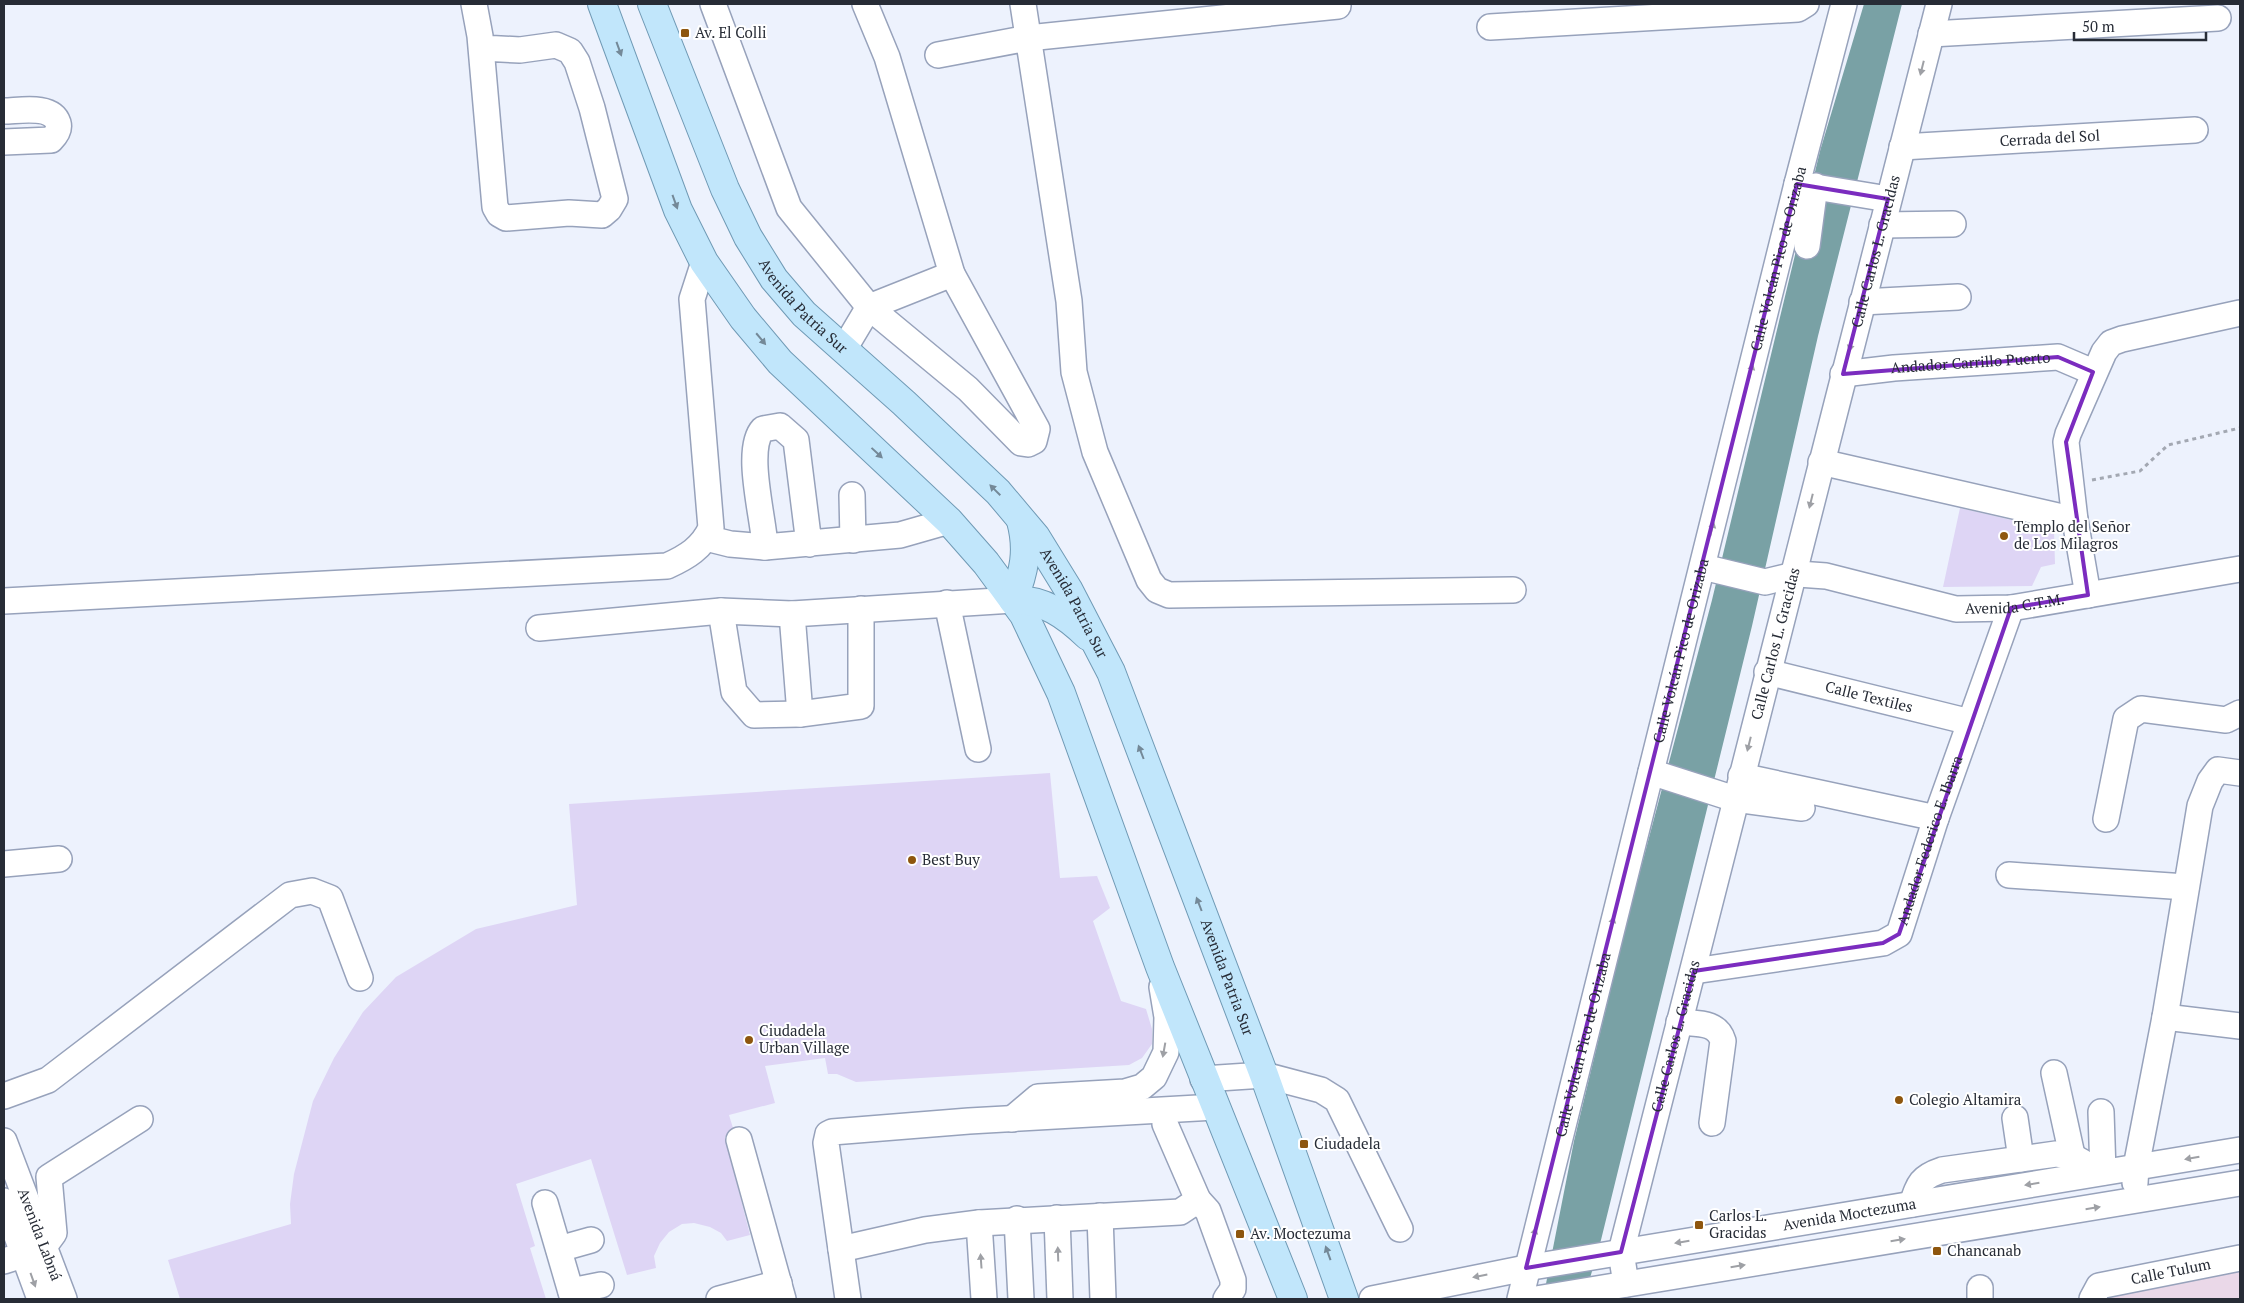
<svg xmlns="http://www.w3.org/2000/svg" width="2244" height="1303" viewBox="0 0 2244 1303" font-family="'PT Serif',serif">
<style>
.green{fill:#ead8e8}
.water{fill:#79a1a5}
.building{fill:#ded5f5}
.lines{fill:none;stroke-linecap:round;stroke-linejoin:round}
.minor-casing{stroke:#97a2bb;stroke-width:28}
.major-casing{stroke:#709ab5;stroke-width:30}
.path{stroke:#a3a8b2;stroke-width:3;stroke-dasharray:4 4;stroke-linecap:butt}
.minor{stroke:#fff;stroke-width:25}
.major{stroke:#c1e6fb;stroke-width:28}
.oneway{fill:#748998}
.oneway2{fill:#9ea0a5}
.marked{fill:none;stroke:#7b2cbf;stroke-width:4;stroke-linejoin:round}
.poi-dot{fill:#8e560e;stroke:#fff;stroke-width:2}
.labels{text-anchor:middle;stroke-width:4;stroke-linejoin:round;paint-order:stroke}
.poi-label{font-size:15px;fill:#272c36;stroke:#fff;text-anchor:start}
.street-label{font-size:15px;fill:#272c36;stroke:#fff}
</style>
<rect width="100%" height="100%" fill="#edf2fd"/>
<path class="green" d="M2240,1258V1299H2096Z"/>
<path class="water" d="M1864,4H1902L1818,336L1752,626L1601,1240L1584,1299H1543L1574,1141L1629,913L1712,600L1820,151Z"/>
<path class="building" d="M1960,508L2054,530L2055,564L2041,567L2032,586L1943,587Z
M1050,773L1060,878L1097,876L1110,908L1093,921L1121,1001L1146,1009L1152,1029V1044L1142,1058L1129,1065L856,1082L837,1074H828L825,1058L765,1066L775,1103L729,1115L733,1128L725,1137L750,1235L727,1241L721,1233L710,1227L694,1223L682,1224L669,1232L660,1243L654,1256L656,1268L627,1275L591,1159L516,1184L535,1246L530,1248L546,1299H180L168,1260L291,1224L290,1204L294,1174L313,1101L334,1058L363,1012L396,977L476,929L577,905L569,804Z"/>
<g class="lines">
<g class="minor-casing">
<g id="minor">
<path d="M474,4L480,36L495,207L499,214L506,218L569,213L602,215L609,209L615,199L592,108L577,62L570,51L556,45L520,50L482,48"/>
<path d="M713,4L789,208L869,307L968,389L1021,443L1028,444L1034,441L1037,429L952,274L887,57L865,4"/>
<path d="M1023,4L1069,301L1074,372L1095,452L1149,580L1157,590L1169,595L1513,590"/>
<path d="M1490,27L1798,9L1806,4"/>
<path d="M1931,34L2218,18"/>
<path d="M938,55L1028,38L1338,6"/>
<path d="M4,111C19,111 52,104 58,123C60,130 56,135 51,140L4,142"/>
<path id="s1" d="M1902,147L2195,130"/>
<path d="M1797,184L1888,199"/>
<path d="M1882,225L1953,224"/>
<path d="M1807,246L1815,186"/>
<path d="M1862,302L1958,297"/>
<path d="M844,349L869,307L952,274"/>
<path id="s2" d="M1843,374L1894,368L2058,357L2093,372"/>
<path d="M1821,462L2075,520"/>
<path d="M852,495L853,540"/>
<path d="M706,538L730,544L765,547"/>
<path d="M809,544L796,440L780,426L763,429C744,449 764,519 765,547L900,535L949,521"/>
<path id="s3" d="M1703,567L1765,582L1798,574L1826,576L1956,609L2011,608L2240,569"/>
<path d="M2088,595L2075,520L2066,442L2068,434L2104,352L2111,343L2122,339L2240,313"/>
<path d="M4,601L667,566C687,557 702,548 711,528L692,299L704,262"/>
<path d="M947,603L978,749"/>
<path d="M721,611L734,692L754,715L800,714L861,706V609"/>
<path d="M539,628L721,611L792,614"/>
<path id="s4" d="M1767,672L1970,722"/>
<path d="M800,714L792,614L1013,600"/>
<path d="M1651,772L1735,799L1802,808"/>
<path d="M1741,776L1936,818"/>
<path d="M2106,819L2126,719L2141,709L2226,720L2240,713"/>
<path d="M4,864L59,859"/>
<path d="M2009,875L2186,887"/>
<path id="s5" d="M1694,971L1883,943L1899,934L1936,818L2011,608"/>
<path d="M2165,1017L2240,1026"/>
<path d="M1679,1022C1697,1024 1717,1021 1723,1041L1712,1123"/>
<path d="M2054,1073L2072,1155"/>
<path d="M1203,1079L1264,1075L1321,1090L1337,1100L1400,1229"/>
<path d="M4,1096L48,1080L290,895L312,891L330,898L360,978"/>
<path d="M2101,1112L2103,1172"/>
<path d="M2015,1118L2021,1159"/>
<path d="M1012,1119L1038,1097L1125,1092L1142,1087L1154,1077L1166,1052L1167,1017L1162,987"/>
<path d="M739,1140L783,1299"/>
<path id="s6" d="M4,1141L64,1299"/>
<path d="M2135,1183L2136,1167L2165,1017L2200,806L2210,781L2218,770L2240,773"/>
<path d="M1198,1200L1208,1211L1233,1280V1289L1226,1299"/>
<path d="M4,1201L40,1299"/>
<path d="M545,1203L573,1299"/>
<path d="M1912,1204C1919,1183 1921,1177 1942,1170L2056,1154C2073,1156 2084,1160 2094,1173"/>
<path d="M1100,1216L1103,1299"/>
<path d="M1057,1218L1060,1299"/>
<path d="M1017,1219L1021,1299"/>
<path d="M979,1223L984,1299"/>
<path d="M559,1249L591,1240"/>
<path d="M841,1249L925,1230L979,1223L1180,1212L1198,1200L1165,1124"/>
<path d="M4,1261L43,1248L54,1233L49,1177L140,1119"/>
<path id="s7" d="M1626,1284L1621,1252C1726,836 1833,420 1939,4"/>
<path d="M571,1291L601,1285"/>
<path d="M719,1299L779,1283"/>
<path d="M848,1299L826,1143L828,1134L832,1132L969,1121L1215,1107"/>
<path id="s8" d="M1372,1299L1526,1268L2240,1150"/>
<path id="s9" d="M1520,1299L1797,184L1844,4"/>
<path d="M1536,1299L2240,1183"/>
<path d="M1980,1299V1288"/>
<path id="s10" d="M2092,1299L2099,1286L2240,1258"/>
</g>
</g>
<g class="major-casing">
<g id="major">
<path d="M602,4L678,210L704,262L743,318L780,362L949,521L986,563L1024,615L1061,693L1160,967L1293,1299"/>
<path id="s11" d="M652,4L725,189L748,237L774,279L804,314L904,403L998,492L1036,537L1068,589L1111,672L1264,1075L1344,1299"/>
<path d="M1021,521C1029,551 1024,572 1013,600C1044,599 1066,615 1088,636"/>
</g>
</g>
<path class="path" d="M2092,480L2140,471L2168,445L2240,428"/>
<use href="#minor" class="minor"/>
<use href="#major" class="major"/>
</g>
<defs><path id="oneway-solid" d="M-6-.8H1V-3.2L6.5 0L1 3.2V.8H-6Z" transform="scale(1.25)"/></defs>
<g class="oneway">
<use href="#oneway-solid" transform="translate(619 49) rotate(70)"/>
<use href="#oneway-solid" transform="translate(675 202) rotate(70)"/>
<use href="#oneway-solid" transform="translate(761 339) rotate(50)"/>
<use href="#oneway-solid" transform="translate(877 453) rotate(43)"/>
<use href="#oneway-solid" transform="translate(995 490) rotate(-135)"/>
<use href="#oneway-solid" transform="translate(1141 752) rotate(-111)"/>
<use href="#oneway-solid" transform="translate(1199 904) rotate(-111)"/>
<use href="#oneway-solid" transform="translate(1328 1253) rotate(-110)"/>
</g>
<g class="oneway2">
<use href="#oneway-solid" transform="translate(1922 68) rotate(104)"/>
<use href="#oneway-solid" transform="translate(1851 344) rotate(104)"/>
<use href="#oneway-solid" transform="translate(1751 371) rotate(-76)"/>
<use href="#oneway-solid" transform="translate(1811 501) rotate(104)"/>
<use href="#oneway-solid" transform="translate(1712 529) rotate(-76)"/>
<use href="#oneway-solid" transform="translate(1749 744) rotate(104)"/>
<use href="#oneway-solid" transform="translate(1612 924) rotate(-76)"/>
<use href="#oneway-solid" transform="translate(1164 1050) rotate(100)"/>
<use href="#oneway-solid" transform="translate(2192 1158) rotate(170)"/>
<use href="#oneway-solid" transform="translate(2032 1184) rotate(171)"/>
<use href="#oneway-solid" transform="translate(2093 1208) rotate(-9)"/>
<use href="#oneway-solid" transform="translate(1534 1235) rotate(-76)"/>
<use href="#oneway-solid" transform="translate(1898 1240) rotate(-9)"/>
<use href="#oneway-solid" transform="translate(1682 1242) rotate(171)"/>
<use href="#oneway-solid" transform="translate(1058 1254) rotate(-92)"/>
<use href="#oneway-solid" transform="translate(981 1261) rotate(-94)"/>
<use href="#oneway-solid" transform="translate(1738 1266) rotate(-9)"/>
<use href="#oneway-solid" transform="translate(1480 1276) rotate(169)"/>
<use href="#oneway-solid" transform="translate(33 1280) rotate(70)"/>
</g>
<path class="marked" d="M1797,184L1888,199L1843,374L2058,357L2093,372L2066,442L2088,595L2011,608L1899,934L1883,943L1694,971L1621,1252L1526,1268Z"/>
<g class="poi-dot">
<rect x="680" y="28" width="10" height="10" rx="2.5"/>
<circle cx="2004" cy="536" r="5"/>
<circle cx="912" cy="860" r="5"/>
<circle cx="749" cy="1040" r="5"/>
<circle cx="1899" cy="1100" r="5"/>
<rect x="1299" y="1139" width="10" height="10" rx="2.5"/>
<rect x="1694" y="1220" width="10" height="10" rx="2.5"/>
<rect x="1235" y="1229" width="10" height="10" rx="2.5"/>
<rect x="1932" y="1246" width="10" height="10" rx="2.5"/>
</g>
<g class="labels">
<g class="poi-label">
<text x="695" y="38">Av. El Colli</text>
<text x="2014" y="532">Templo del Señor<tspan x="2014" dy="17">de Los Milagros</tspan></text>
<text x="922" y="865">Best Buy</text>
<text x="759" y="1036">Ciudadela<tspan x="759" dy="17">Urban Village</tspan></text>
<text x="1909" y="1105">Colegio Altamira</text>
<text x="1314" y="1149">Ciudadela</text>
<text x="1709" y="1221">Carlos L.<tspan x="1709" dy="17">Gracidas</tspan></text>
<text x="1250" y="1239">Av. Moctezuma</text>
<text x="1947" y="1256">Chancanab</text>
</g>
<g class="street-label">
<text dy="5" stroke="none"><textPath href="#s1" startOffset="148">Cerrada del Sol</textPath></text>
<text dy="5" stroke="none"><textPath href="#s7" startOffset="1065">Calle Carlos L. Gracidas</textPath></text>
<text dy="5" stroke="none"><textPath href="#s9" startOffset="1072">Calle Volcán Pico de Orizaba</textPath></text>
<text dy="5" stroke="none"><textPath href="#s11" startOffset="341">Avenida Patria Sur</textPath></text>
<text dy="5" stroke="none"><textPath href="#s2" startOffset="128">Andador Carrillo Puerto</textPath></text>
<text dy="5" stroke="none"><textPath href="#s3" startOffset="319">Avenida C.T.M.</textPath></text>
<text dy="5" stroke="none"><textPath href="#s11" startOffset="746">Avenida Patria Sur</textPath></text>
<text dy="5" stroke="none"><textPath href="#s7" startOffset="660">Calle Carlos L. Gracidas</textPath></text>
<text dy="5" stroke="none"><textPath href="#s9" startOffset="668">Calle Volcán Pico de Orizaba</textPath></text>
<text dy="5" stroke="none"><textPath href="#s4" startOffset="105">Calle Textiles</textPath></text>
<text dy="5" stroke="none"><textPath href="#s5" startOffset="308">Andador Federico E. Ibarra</textPath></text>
<text dy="5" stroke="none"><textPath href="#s11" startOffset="1151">Avenida Patria Sur</textPath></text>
<text dy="5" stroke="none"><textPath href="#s7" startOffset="255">Calle Carlos L. Gracidas</textPath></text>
<text dy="5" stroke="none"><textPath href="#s9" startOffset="262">Calle Volcán Pico de Orizaba</textPath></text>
<text dy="5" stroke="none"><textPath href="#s8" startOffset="485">Avenida Moctezuma</textPath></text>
<text dy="5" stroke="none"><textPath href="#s6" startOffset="100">Avenida Labná</textPath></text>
<text dy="5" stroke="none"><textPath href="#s10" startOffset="88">Calle Tulum</textPath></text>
</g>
</g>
<rect width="2244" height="1303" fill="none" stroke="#272c36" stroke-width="10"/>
<path d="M2074 32v8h132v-8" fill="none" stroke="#272c36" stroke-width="2.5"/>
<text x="2082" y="32" font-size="15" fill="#272c36" stroke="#ffffff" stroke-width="4" paint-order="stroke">50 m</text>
</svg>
